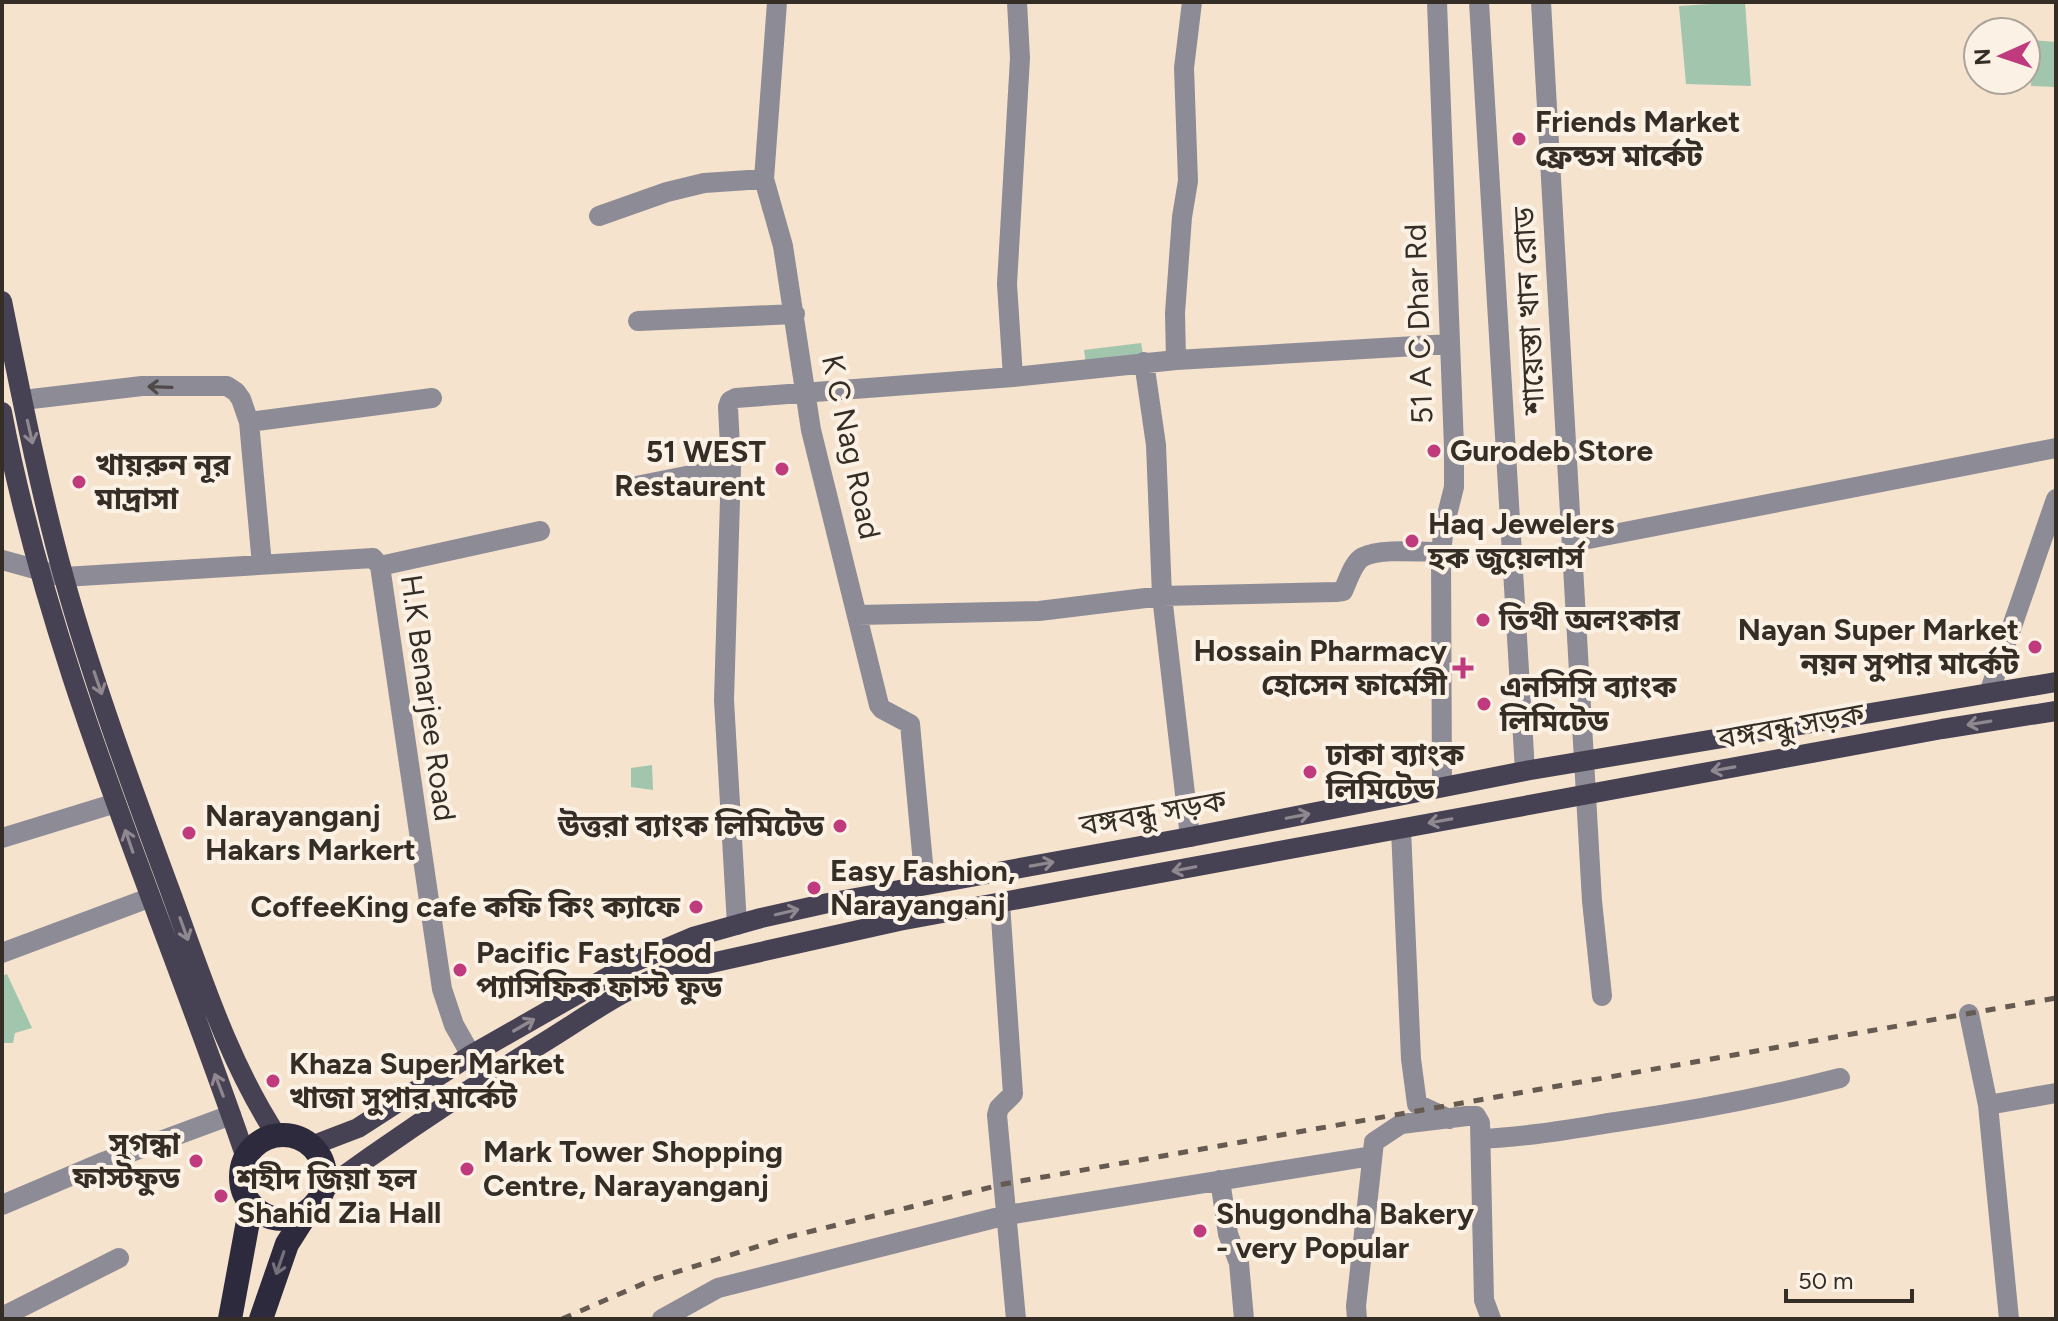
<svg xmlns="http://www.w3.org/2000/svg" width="2058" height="1321" viewBox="0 0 2058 1321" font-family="Figtree,'Noto Sans Bengali',sans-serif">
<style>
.green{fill:#a1c6ad}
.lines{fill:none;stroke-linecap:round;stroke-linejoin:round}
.minor{stroke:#8d8b95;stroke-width:20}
.major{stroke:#464254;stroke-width:20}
.highway{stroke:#2e2a3d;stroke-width:24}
.rail{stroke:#655b50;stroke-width:5;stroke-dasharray:10 10;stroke-linecap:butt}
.oneway{stroke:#4f4a47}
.oneway2{stroke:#8f888e}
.oneway3{stroke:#767078}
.poi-dot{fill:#c03b7e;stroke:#fcf1e5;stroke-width:3}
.labels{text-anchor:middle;stroke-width:8;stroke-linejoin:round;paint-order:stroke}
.poi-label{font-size:30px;font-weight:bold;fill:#352e26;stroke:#fcf1e5;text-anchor:start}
.street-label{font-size:30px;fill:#352e26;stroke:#fcf1e5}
</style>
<rect width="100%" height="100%" fill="#f5e3ce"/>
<path class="green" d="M1745,2L1751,86L1686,84L1679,6Z
M2032,40L2056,42V87L2031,86Z
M1141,343L1144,359L1086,364L1084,350Z
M652,765L653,790L631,787V768Z
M7,974L32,1028L15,1033L13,1043H2V976Z"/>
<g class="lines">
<path class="minor" d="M777,2L764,179L783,246L811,430L879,705L882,709L910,724L925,885
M1437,2L1454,447V487L1444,527L1441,552L1442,787
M1479,2L1525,771
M1541,2L1592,901L1602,996
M599,216L667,192L704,183L764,179
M638,321L795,314
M1176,360L1175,313L1182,217L1188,181L1184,68L1192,2
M1144,362L1156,445L1162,596L1190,837
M1013,377L1007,284L1020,58L1017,2
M23,400L142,386H227L236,392L241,399L249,422L262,565
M249,422L432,398
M636,486L731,467
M1573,542L2056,448
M2,560L64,577L373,558L380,566L442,989L454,1025L471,1055
M380,566L540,531
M858,615L1039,611L1162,596L1336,592L1343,591C1348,581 1353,562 1363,557C1380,548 1421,552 1441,552
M1989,693L2056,499
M1401,829L1411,1059L1417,1104L1449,1119
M2,838L116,803
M1000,903L1013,1094L999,1108L997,1115L1016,1319
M737,925L724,700L731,467L728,407L730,401L736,398L1013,377L1176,360L1450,344
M2,953L149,898
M1969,1014L1988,1105L2009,1319
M1988,1105L2056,1093
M1481,1139C1527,1137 1571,1129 1616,1122C1692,1111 1766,1097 1840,1078
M1220,1180L1228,1234L1239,1263L1244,1319
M2,1205L101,1163L231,1115
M2,1317L119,1258
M662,1319L718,1288L1007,1215L1372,1156
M1357,1319L1356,1306L1374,1142L1401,1124L1467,1116H1476L1480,1123L1484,1300L1491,1319"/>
<path class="major" d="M2,301C21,394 39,487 64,578C94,685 133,790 171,893C202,977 228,1061 277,1136
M2,412C51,670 162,911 246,1158
M311,1146L358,1128L471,1055L634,962L693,937L761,918L828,903L1190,837L1525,771L2056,682
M322,1191C397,1137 473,1086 551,1038C591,1013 629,985 675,971L899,921L1942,729L2056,711"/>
<path class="highway" d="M241 1177a42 42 0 1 1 84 0a42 42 0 1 1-84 0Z
M230,1319L251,1205
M261,1319L287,1244L308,1211"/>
<path class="rail" d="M562,1319L654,1279L788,1237L1004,1184L2056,998"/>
</g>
<defs><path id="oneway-shaft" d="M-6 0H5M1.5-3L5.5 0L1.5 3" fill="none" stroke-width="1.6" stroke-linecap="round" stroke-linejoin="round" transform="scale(2)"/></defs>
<use class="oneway" href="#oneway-shaft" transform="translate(160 387) rotate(-178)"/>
<g class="oneway2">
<use href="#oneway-shaft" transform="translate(30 432) rotate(77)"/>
<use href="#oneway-shaft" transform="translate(98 683) rotate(71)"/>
<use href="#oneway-shaft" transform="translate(1979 723) rotate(171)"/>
<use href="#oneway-shaft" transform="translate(1723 769) rotate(170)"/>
<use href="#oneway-shaft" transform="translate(1298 816) rotate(-11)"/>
<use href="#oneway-shaft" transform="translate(1440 821) rotate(170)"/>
<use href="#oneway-shaft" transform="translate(129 841) rotate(-109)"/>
<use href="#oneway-shaft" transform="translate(1042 864) rotate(-10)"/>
<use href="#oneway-shaft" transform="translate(1184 869) rotate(169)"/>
<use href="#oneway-shaft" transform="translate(787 912) rotate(-13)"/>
<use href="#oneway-shaft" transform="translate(184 929) rotate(70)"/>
<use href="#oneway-shaft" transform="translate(524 1025) rotate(-30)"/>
<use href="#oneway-shaft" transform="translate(219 1085) rotate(-111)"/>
</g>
<use class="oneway3" href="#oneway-shaft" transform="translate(280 1263) rotate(109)"/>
<g class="poi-dot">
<circle cx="1519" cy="139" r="8"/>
<circle cx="1434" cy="451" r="8"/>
<circle cx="782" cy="469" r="8"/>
<circle cx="79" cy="482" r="8"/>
<circle cx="1412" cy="541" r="8"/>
<circle cx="1483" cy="620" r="8"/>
<circle cx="2035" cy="647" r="8"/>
<path d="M1459 656h8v8h8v8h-8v8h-8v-8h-8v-8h8z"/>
<circle cx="1484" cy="704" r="8"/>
<circle cx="1310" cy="772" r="8"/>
<circle cx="840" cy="826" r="8"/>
<circle cx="189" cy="833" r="8"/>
<circle cx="814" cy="888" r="8"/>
<circle cx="696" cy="907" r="8"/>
<circle cx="460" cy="970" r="8"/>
<circle cx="273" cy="1081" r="8"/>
<circle cx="196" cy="1161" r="8"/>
<circle cx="467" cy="1169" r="8"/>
<circle cx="221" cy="1196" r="8"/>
<circle cx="1200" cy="1231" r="8"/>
</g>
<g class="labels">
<g class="poi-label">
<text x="1535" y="132">Friends Market<tspan x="1535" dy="34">ফ্রেন্ডস মার্কেট</tspan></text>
<text x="1450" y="461">Gurodeb Store</text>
<text x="766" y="462" text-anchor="end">51 WEST<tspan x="766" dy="34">Restaurent</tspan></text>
<text x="95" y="475">খায়রুন নূর<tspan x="95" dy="34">মাদ্রাসা</tspan></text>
<text x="1428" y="534">Haq Jewelers<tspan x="1428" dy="34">হক জুয়েলার্স</tspan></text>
<text x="1499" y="630">তিথী অলংকার</text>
<text x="2019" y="640" text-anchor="end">Nayan Super Market<tspan x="2019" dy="34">নয়ন সুপার মার্কেট</tspan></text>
<text x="1447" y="661" text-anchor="end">Hossain Pharmacy<tspan x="1447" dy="34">হোসেন ফার্মেসী</tspan></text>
<text x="1500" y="697">এনসিসি ব্যাংক<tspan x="1500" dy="34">লিমিটেড</tspan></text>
<text x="1326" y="765">ঢাকা ব্যাংক<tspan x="1326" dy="34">লিমিটেড</tspan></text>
<text x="205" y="826">Narayanganj<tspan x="205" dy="34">Hakars Markert</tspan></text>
<text x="824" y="836" text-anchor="end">উত্তরা ব্যাংক লিমিটেড</text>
<text x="830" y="881">Easy Fashion,<tspan x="830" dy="34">Narayanganj</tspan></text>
<text x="680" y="917" text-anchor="end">CoffeeKing cafe কফি কিং ক্যাফে</text>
<text x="476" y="963">Pacific Fast Food<tspan x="476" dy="34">প্যাসিফিক ফাস্ট ফুড</tspan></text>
<text x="289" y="1074">Khaza Super Market<tspan x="289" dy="34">খাজা সুপার মার্কেট</tspan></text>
<text x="180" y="1154" text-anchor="end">সুগন্ধা<tspan x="180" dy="34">ফাস্টফুড</tspan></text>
<text x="483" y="1162">Mark Tower Shopping<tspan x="483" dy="34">Centre, Narayanganj</tspan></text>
<text x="237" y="1189">শহীদ জিয়া হল<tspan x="237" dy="34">Shahid Zia Hall</tspan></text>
<text x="1216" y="1224">Shugondha Bakery<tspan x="1216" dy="34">- very Popular</tspan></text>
</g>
<g class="street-label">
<text transform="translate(1529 311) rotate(-93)" y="10">শায়েস্তা খান রোড</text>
<text transform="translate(1419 324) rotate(-92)" y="10">51 A C Dhar Rd</text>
<text transform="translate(851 447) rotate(78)" y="10">K C Nag Road</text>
<text transform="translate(428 698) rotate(82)" y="10">H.K Benarjee Road</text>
<text transform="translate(1791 726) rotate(-10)" y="10">বঙ্গবন্ধু সড়ক</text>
<text transform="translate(1153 813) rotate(-10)" y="10">বঙ্গবন্ধু সড়ক</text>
</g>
</g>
<rect width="2058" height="1321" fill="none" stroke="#352e26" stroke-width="8"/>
<g transform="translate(2002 56) rotate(267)"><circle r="38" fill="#fcf1e5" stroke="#aca399" stroke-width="2"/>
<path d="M0-6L14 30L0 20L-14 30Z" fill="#c03b7e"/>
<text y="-12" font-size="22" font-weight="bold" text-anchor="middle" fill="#352e26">N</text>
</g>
<path d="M1786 1289v12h126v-12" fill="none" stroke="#352e26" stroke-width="4"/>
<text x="1798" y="1289" font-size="24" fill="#352e26" stroke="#fcf1e5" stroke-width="6" paint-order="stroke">50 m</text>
</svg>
